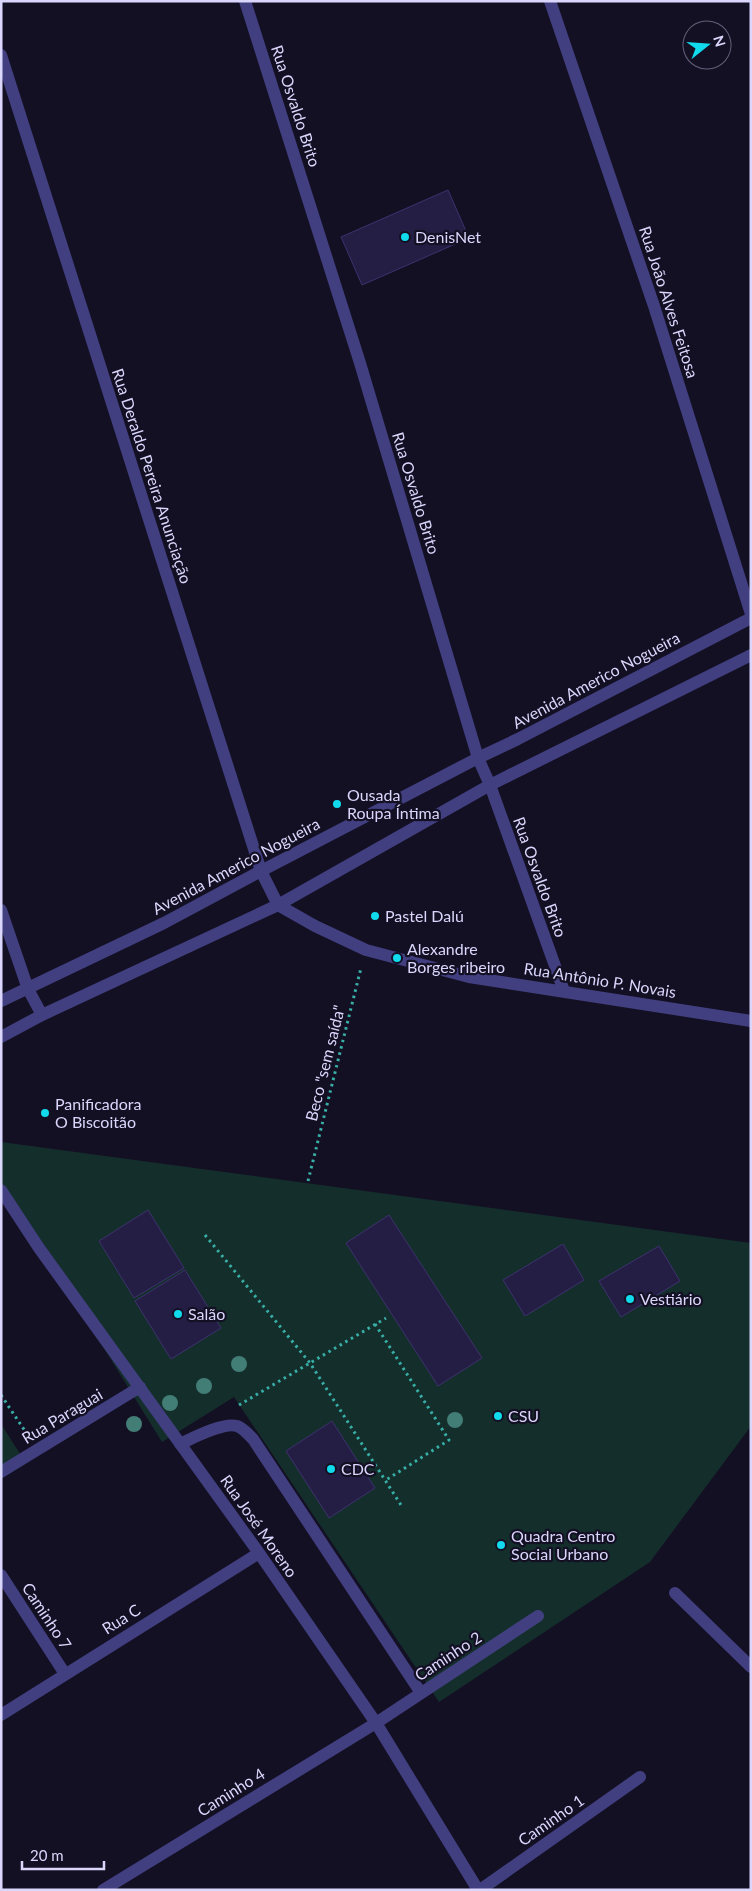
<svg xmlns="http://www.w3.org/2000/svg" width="752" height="1891" viewBox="0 0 752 1891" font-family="Lato,sans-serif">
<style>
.green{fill:#142e2c}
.building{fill:#251e44;stroke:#3d326e}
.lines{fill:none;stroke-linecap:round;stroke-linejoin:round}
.path{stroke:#38aea6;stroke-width:3;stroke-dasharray:2.5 4;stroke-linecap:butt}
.service{stroke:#413f80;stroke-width:12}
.minor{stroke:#413f80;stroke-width:12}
.tertiary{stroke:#413f80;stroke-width:12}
.tree{fill:#427d76}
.poi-dot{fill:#11daed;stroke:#141024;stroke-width:2}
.labels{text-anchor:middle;stroke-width:4.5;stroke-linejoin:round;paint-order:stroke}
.street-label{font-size:16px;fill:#dad6fc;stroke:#141024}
.poi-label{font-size:16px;fill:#dad6fc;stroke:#141024;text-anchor:start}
</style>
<rect width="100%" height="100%" fill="#141024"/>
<path class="green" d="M1,1142L751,1243V1426L650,1562L439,1702L234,1397L162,1442L1,1182Z
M1,1424L22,1457L1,1469Z"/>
<path class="building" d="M448,190L469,238L362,285L341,237Z
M148,1210L184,1268L134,1298L99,1241Z
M389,1215L482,1358L438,1386L346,1243Z
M563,1244L584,1280L525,1316L503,1280Z
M659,1246L680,1281L621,1317L599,1281Z
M185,1270L221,1328L171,1359L135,1301Z
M332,1421L375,1488L329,1518L286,1451Z"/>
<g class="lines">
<path class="path" d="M308,1181L361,968
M205,1235L310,1363L401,1505
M375,1324L449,1440L386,1480
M1,1395L27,1434
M239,1405L386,1318"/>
<path class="service" d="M480,1890L640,1777"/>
<path class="minor" d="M245,1L360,363L478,758L490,785L564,991
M550,1L654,306L751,614
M1,55L261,871L278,905L315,926L366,950L469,977L751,1021
M1,910L28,989L42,1015
M1,1190L39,1248L259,1553L376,1723L478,1890
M180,1444C193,1438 223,1422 237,1426C243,1428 248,1434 253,1439L421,1693
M1,1472L140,1387
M1,1575L65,1674
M675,1593L751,1667
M1,1715L259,1553
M103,1890L376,1723L538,1616"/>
<path class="tertiary" d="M1,1001L164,923L261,871L478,758L518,739L751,618
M1,1037L42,1015L278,905L490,785L751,655"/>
</g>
<g class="tree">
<circle cx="239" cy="1364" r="8"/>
<circle cx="204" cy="1386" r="8"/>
<circle cx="170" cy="1403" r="8"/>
<circle cx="455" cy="1420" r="8"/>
<circle cx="134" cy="1424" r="8"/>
</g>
<g class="poi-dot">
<circle cx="405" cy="237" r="5"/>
<circle cx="337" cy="804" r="5"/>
<circle cx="375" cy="916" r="5"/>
<circle cx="397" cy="958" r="5"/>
<circle cx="45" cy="1113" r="5"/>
<circle cx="630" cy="1299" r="5"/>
<circle cx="178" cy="1314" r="5"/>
<circle cx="498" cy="1416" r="5"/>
<circle cx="331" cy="1469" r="5"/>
<circle cx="501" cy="1545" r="5"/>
</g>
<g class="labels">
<g class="street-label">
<text transform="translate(296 106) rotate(72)" y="6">Rua Osvaldo Brito</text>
<text transform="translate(669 302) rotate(72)" y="6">Rua João Alves Feitosa</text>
<text transform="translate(152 476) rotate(72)" y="6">Rua Deraldo Pereira Anunciação</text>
<text transform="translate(416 493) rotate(73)" y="6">Rua Osvaldo Brito</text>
<text transform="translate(596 680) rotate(-28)" y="6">Avenida Americo Nogueira</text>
<text transform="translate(236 866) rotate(-28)" y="6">Avenida Americo Nogueira</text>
<text transform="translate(540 877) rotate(70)" y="6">Rua Osvaldo Brito</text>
<text transform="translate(600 980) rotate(9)" y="6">Rua Antônio P. Novais</text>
<text transform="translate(325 1063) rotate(-76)" y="6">Beco "sem saída"</text>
<text transform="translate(62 1416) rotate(-31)" y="6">Rua Paraguai</text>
<text transform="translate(259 1526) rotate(55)" y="6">Rua José Moreno</text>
<text transform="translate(47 1616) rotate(57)" y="6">Caminho 7</text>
<text transform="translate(121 1619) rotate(-32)" y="6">Rua C</text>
<text transform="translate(448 1656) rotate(-33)" y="6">Caminho 2</text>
<text transform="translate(231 1792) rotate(-32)" y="6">Caminho 4</text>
<text transform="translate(551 1820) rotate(-35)" y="6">Caminho 1</text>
</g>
<g class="poi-label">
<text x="415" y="243">DenisNet</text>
<text x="347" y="801">Ousada<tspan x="347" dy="18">Roupa Íntima</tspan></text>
<text x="385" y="922">Pastel Dalú</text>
<text x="407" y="955">Alexandre<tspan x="407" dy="18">Borges ribeiro</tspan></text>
<text x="55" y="1110">Panificadora<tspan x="55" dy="18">O Biscoitão</tspan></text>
<text x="640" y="1305">Vestiário</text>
<text x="188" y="1320">Salão</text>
<text x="508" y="1422">CSU</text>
<text x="341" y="1475">CDC</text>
<text x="511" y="1542">Quadra Centro<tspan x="511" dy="18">Social Urbano</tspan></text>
</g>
</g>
<rect width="752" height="1891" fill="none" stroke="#dad6fc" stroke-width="5"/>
<g transform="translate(707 45) rotate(73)"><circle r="24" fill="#141024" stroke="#635f7a"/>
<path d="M0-4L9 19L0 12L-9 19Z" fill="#11daed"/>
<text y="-8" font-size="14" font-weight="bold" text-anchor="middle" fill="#dad6fc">N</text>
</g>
<path d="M22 1861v8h82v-8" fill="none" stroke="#dad6fc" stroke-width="2.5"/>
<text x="30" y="1861" font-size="15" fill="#dad6fc" stroke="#141024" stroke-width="4" paint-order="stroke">20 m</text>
</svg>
